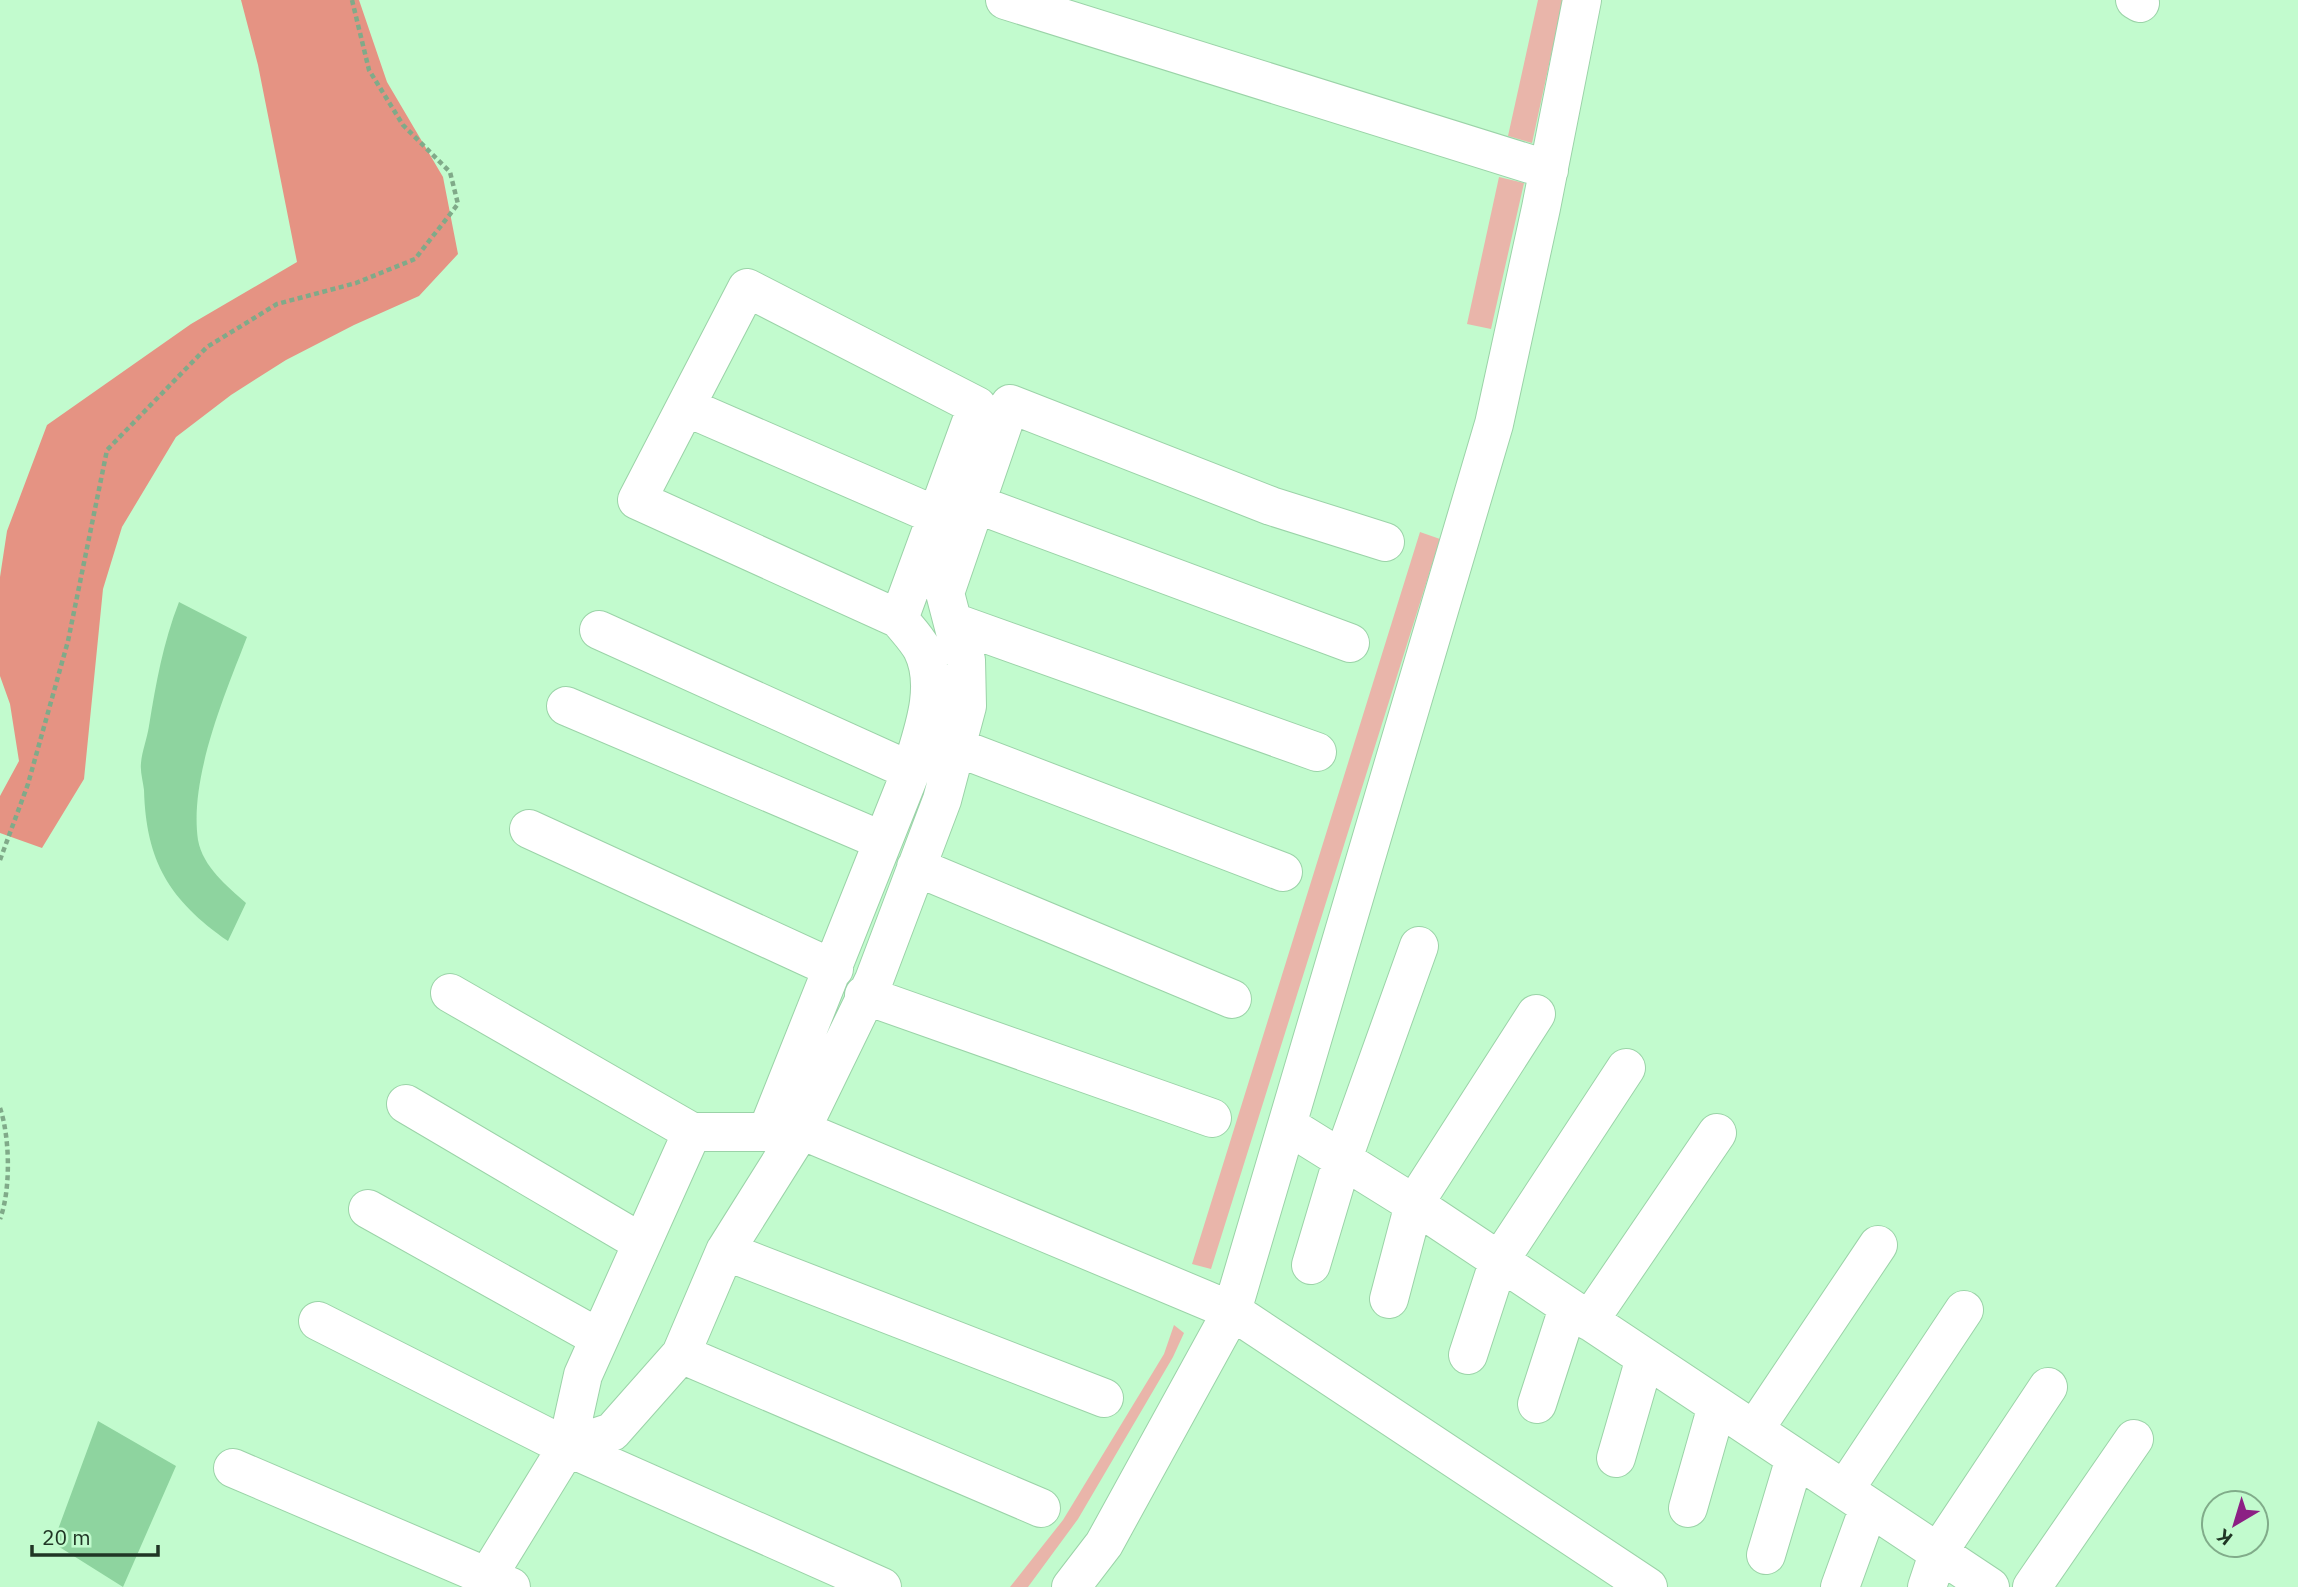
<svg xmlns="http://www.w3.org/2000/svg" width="2298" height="1587" viewBox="0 0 2298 1587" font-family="'IBM Plex Sans',sans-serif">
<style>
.green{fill:#e9b5aa}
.forest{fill:#e59383}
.water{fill:#8ed49f}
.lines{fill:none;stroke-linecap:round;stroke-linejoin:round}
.minor-casing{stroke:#9bd3a8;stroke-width:40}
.path{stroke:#80aa89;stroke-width:4.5;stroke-dasharray:5 3.5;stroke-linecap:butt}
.minor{stroke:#fff;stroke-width:38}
</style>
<rect width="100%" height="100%" fill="#c2fbce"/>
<path class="green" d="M1538,0H1563L1532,143L1508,136Z
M1499,177L1524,183L1491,329L1467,324Z
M1420,532L1440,539L1211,1269L1192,1264Z
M1174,1325L1184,1333L1173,1357L1078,1519L1028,1587H1010L1063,1520L1164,1354Z"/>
<path class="forest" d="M241,0H359L387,82L443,177L458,254L419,296L354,325L286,360L231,395L176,437L122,527L103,589L84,779L42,848L0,833V796L19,761L10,704L0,676V577L7,531L47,425L191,324L297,262L258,65Z"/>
<path class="water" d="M179,602L247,637C225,694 189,778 198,840C203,867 227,886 246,903L228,941C169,900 146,861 144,790C143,781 140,772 141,763C142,751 147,739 149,726C156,683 163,643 179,602Z
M98,1421L176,1466L123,1587L53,1543Z"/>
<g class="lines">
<g class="minor-casing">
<path id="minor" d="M1005,0L1549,170
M2135,0L2140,3
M686,407L937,516
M976,504L1350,643
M953,622L1317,752
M599,630L911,771
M566,706L883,841
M956,747L1283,872
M529,829L834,969
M916,867L1232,999
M450,993L692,1132
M864,995L1212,1118
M406,1104L642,1243
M1287,1125L1414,1204L1990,1587
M801,1130L1232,1311L1648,1587
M368,1209L599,1338
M725,1251L1104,1398
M1311,1265L1342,1161L1419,946
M1389,1299L1414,1204L1536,1014
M318,1321L567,1447L882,1587
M1589,1321L1717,1133
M681,1354L1041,1508
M1468,1355L1498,1263L1626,1068
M1537,1404L1568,1308
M1754,1430L1878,1245
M567,1447L612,1432L681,1354L725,1251L801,1130L874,980L942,800L967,706L966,660L957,639L945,593L1010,404L1271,506L1385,542
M1616,1458L1645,1358
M233,1468L511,1587
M1845,1489L1964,1310
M1688,1508L1717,1406
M1766,1555L1795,1458
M481,1587L567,1447L583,1375L692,1132H767L911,771C922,734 941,687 922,649C916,638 906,628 899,619L977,406L747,288L637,500L899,619
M1071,1587L1104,1544L1232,1311L1494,424L1541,208L1582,0
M1840,1587L1869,1507
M1927,1587L1939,1551L2048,1387
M2032,1587L2134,1439"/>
</g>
<path class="path" d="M0,860L28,784L68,641L107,450L207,347L277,304L356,283L415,259L458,204L450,172L403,125L369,70L352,0
M0,1108C10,1137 11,1190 0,1219"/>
<use href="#minor" class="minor"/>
</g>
<g transform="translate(2235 1524) rotate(218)"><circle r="33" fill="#c2fbce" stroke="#81ac8a" stroke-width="2"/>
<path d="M0-5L12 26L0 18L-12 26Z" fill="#8c2084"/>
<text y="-10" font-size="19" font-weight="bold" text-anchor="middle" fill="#203625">K</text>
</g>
<path d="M32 1545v10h126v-10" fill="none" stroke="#203625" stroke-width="3.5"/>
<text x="42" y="1545" font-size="21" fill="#203625" stroke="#c2fbce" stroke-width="5" paint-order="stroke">20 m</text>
</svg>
